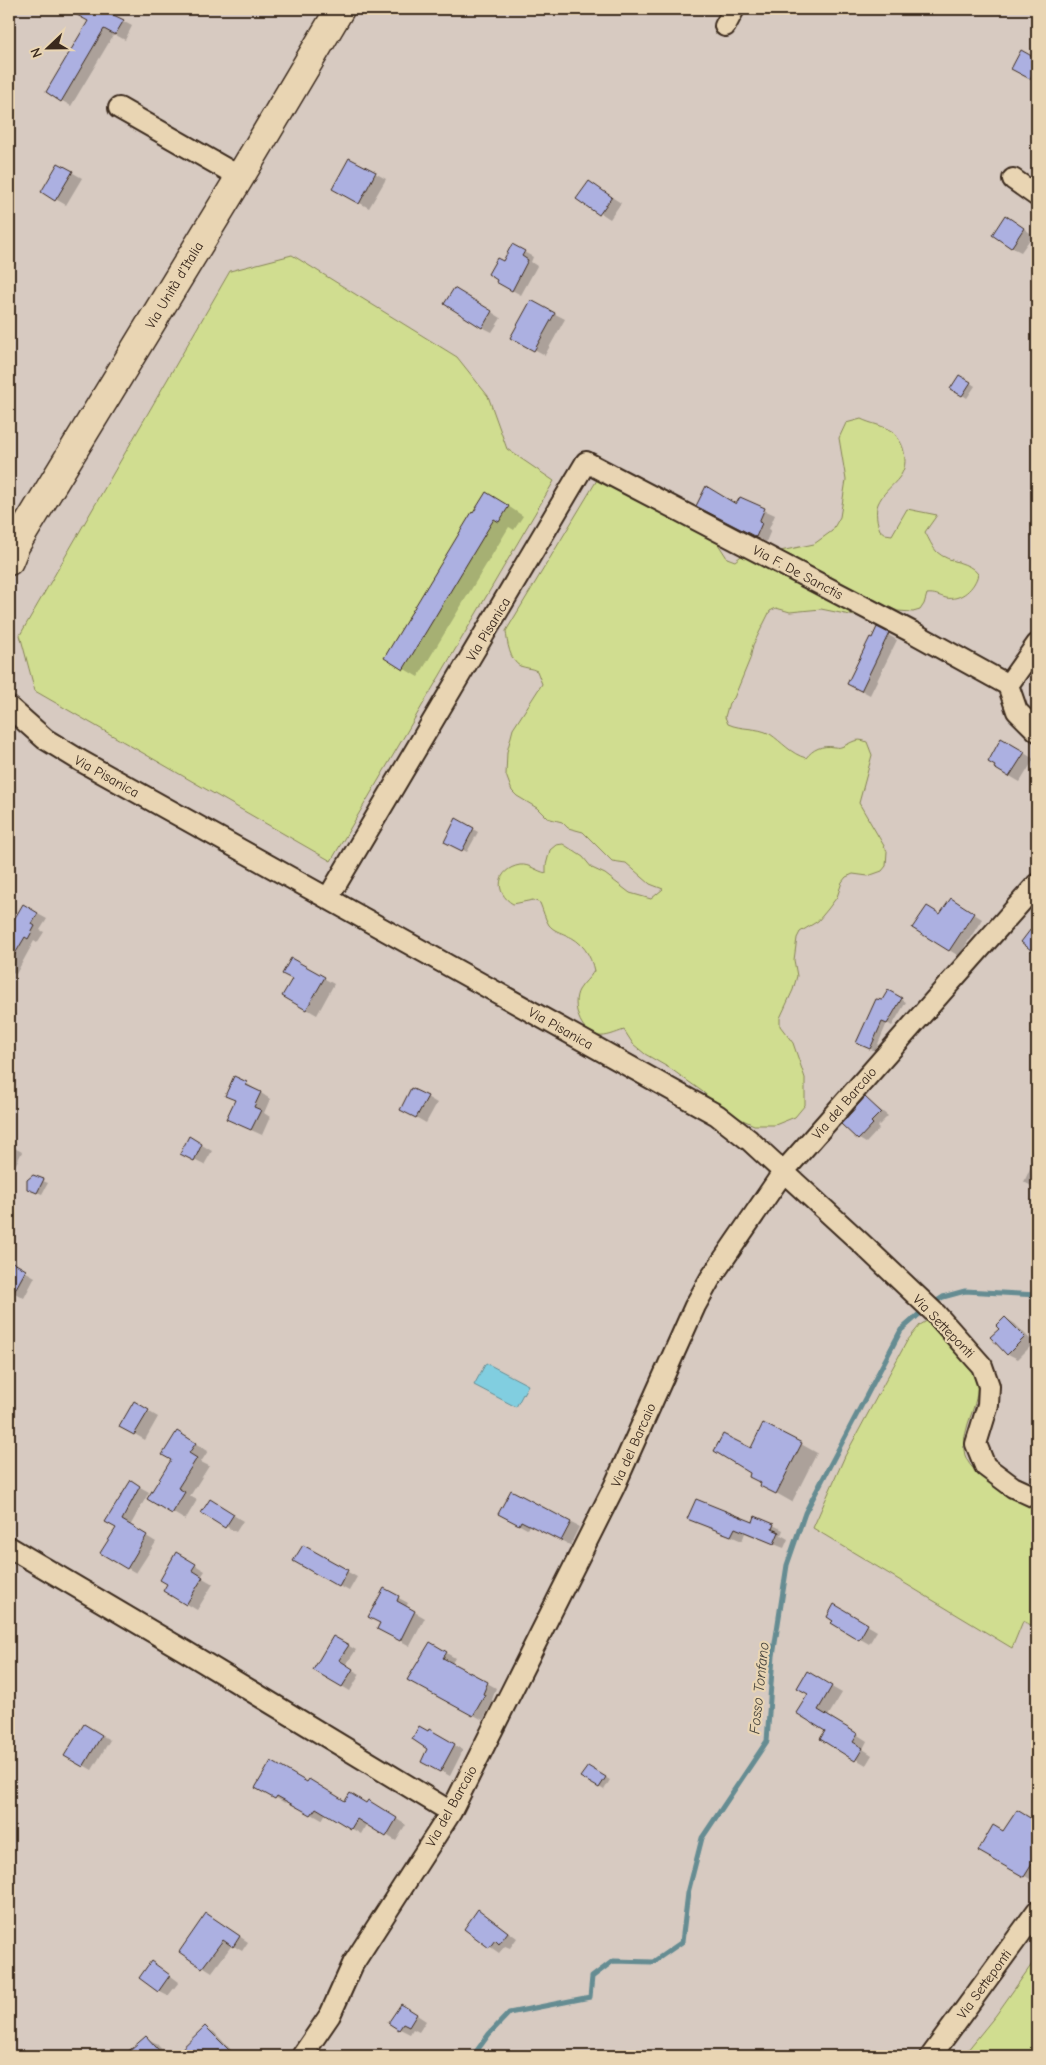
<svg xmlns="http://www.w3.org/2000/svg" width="1046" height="2065" viewBox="0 0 1046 2065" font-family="'Comic Neue',sans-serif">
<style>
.green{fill:#d0dd90;stroke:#868457}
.water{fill:#81cee0;stroke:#658c92}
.shadow{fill:#0003}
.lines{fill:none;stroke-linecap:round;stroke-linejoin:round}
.stream{stroke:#658c92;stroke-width:5}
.building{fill:#acb0e1;stroke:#3b2a1e}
.street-casing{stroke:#3b2a1e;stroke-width:24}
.secondary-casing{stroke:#3b2a1e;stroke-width:31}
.street{stroke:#e9d5b3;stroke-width:20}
.secondary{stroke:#e9d5b3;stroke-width:28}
.labels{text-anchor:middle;stroke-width:4.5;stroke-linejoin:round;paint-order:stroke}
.street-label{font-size:14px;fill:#3b2a1e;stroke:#e9d5b3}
.water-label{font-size:15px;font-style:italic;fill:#46433b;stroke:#e9d5b3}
</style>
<rect width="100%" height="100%" fill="#d7cac1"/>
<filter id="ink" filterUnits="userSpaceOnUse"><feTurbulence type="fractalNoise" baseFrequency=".02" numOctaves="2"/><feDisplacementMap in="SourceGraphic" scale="10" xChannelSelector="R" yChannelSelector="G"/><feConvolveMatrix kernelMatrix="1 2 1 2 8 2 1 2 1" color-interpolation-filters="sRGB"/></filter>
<g filter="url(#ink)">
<path class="green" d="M292,255L457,357L488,396L507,449L554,481L331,861L35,691L20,635L230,271Z
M861,419C871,424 883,425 893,432C898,437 903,445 904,452C910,480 887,483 878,504C875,511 877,523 880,530L885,534L892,535L907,509L937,515L925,532C929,539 932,547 937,552C949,563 969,561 978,574C975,588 961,601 946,598C939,596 935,593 927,594L924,604L920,610L913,612L898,611L891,608L855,616L821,609L790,612L776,608L770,611L753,645L750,659L734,698L729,703L725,717L728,724C741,730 757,727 770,734C782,742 791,754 806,758C813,749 822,745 834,747C838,747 838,748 841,747C852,743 856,737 867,742L872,755L859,803L887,851L886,866L882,871L868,876L853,874L846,877L842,882L837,897L828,909L818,921L800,932L797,938L794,960L797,976L793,990L780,1018V1026L793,1043L805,1078V1105L795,1117L775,1125H754L734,1116L719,1107L703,1092L671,1069L645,1054L633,1044L624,1030C615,1033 607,1037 598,1036C580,1033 571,1004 579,990C583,983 590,978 594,971C591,955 582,941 566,935C560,932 554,931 549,925C545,919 543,910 540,903L533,900L513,904C494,893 496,869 520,865C530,864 536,871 546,873V865L550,850L556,845L563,844L583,857L592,868L605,874L630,893L651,899L663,889L650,884L626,863L612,861L583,832L568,828L562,822L547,818L537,808L517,796L512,791L506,775L507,752L513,729L542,684L537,671C531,668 526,668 520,666C510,661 507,642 506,631L597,480L611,482L636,499L673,513L715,539L727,558L735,561L746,552L766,554L814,544L832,531L840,517L846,480L839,438L846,423Z
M930,1319C944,1335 974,1363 977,1383C979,1396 972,1411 968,1424C966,1432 963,1441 964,1450C966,1477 1016,1495 1037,1505V1628L1023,1621L1012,1648L813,1528L845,1456L907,1341L920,1325Z
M1037,1957V2056H963L996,2015Z"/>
<path class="water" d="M486,1363L528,1385L516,1407L474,1385Z"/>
<path class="shadow" d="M75,9H100L132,26L125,40L114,34L71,106L47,92L90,21L74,12Z
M1022,52L1037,60V82L1013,68Z
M350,160L386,179L369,208L334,189Z
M59,165L82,178L66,205L43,192Z
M599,189L621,203L610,219L578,198Z
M1015,222L1033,235L1021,252L1011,247Z
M513,246L533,257L531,262L537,266L521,295L497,282L503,263Z
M465,295L501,318L492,332L482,327Z
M532,302L565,319L545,355L512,337Z
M960,376L975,386L967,398L952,388Z
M740,499L775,515L769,529L771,530L766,542L708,511L737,506Z
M502,502L523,516L514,530L509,527L418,677L386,658Z
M878,629L897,640L870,695L857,688L872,640Z
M1002,740L1034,759L1020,782L996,768Z
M456,819L478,832L467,852L446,841Z
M960,905L982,919L959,956L949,950L941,916Z
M23,906L47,919L40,930L44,932L37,943L34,941L16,974L9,970V926L11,927Z
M291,960L334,984L317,1015L284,996L293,979Z
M889,992L906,1002L892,1026L887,1023L875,1051L862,1045Z
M246,1083L270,1099L264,1113L270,1117L262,1135L238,1124L236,1101Z
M427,1097L437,1103L426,1123L412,1115Z
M865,1098L888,1116L877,1127L879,1129L866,1143L859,1139Z
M190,1138L212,1151L204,1165L192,1159Z
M9,1145L22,1152L9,1178Z
M1037,1153V1189L1024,1182Z
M43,1181L48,1183L42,1194L34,1191Z
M9,1262L35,1277L24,1298L9,1290Z
M1006,1318L1015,1324L1034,1343L1018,1359L1008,1354L1000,1329Z
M134,1403L158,1417L145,1440L121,1426Z
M190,1440L208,1451L201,1462L209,1466L190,1496L197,1500L185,1520L149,1498Z
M801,1444L817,1453L792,1502L762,1485L763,1483L752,1449Z
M131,1482L149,1492L130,1526L156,1542L136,1573L102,1553L117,1528Z
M511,1492L579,1527L570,1545L530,1524L527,1529L507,1518Z
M210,1501L243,1521L236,1532L203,1513Z
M689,1518L773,1525L783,1530L781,1535L788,1539L784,1548L745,1533L742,1541Z
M303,1547L357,1577L349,1591L294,1561Z
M177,1554L205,1571L201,1577L213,1584L197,1610L165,1591L169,1584Z
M384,1590L408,1603L406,1607L425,1618L410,1646L388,1634L381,1623Z
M835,1606L877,1631L869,1644L833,1623Z
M334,1637L356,1650L345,1666L360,1674L350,1691L315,1670Z
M431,1644L455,1658L452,1663L496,1688L492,1700L493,1701L483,1720L409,1680Z
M807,1673L842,1693L828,1716L867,1741L863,1749L872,1755L866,1765L822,1739L827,1731L809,1694Z
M84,1725L110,1740L92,1770L66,1755Z
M430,1731L463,1750L450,1776L431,1766L429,1749Z
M588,1767L610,1780L604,1790L582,1776Z
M307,1783L346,1803L367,1804L378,1807L406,1825L396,1841L367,1823L361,1834L326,1813L322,1820L287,1800L285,1803L257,1787Z
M1017,1812L1037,1824V1883L980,1850L1004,1833Z
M479,1911L517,1938L510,1948L505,1946L499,1953L465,1929Z
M215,1920L248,1942L242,1951L232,1945L212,1972L181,1952Z
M152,1962L179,1982L168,1996L158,1991Z
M411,2011L426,2021L419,2032L413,2029L410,2034L400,2029Z
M205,2028L214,2032L237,2056H182L179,2053Z
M146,2038L156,2043L168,2056H125Z"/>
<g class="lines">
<path class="stream" d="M932,1304L943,1297L965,1291L1037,1295
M473,2056L489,2034L509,2013L590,1997L592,1977L613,1961L653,1962L682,1942L688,1893L702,1838L767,1741L773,1656L787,1565L805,1513L901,1330L925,1309"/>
</g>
<path class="building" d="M66,9H101L124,20L115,35L104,29L61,102L46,92L88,21Z
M1021,50L1037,59V65L1030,79L1011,69Z
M349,158L376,172L359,204L332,189Z
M58,163L73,171L55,201L41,192Z
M589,181L612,197L599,215L576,199Z
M1005,215L1024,228L1011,248L992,235Z
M512,244L525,251L522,256L528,260L512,291L496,282L497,280L488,274L497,258L503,261Z
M454,288L492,311L482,328L444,304Z
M531,300L555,313L534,351L510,338Z
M959,375L971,382L962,396L950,389Z
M706,486L736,504L740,497L765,508L759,522L762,523L756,537L696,506Z
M486,492L509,506L499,522L494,519L403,670L384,658L472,512L473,513Z
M877,627L889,633L861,691L847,684L870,637L872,638Z
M1001,738L1025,752L1009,777L994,768L995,766L988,762Z
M456,818L474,828L462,851L444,842Z
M951,898L974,913L949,951L912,928L927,906L940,914Z
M23,904L38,913L32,924L35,926L28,939L25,937L9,964V928Z
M1037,921V955L1021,942Z
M291,958L325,977L306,1010L282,996L292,979L282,974Z
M888,990L902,998L887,1024L882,1022L870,1049L856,1043L876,999L882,1000Z
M234,1076L247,1082L246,1085L261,1092L254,1107L261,1110L251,1130L226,1119L235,1100L225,1096Z
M411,1088L428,1096L416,1118L400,1110Z
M865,1097L881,1112L871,1122L873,1124L858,1140L841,1124Z
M189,1136L202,1144L194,1161L180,1154Z
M33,1175L44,1179L37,1193L27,1189V1180Z
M9,1260L26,1270L9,1301Z
M1005,1317L1025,1337L1007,1355L990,1337L999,1329L996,1326Z
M134,1401L149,1410L134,1435L119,1427Z
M763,1423L802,1443L776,1494L760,1486L761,1483L749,1477L750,1473L714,1451L723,1434L751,1448Z
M177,1431L196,1443L189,1453L197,1458L178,1488L185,1492L172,1514L147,1499L171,1460L162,1455Z
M131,1480L140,1486L122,1520L147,1535L127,1569L100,1553L116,1528L105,1522Z
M511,1490L571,1522L561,1541L521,1521L519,1525L498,1514Z
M210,1499L234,1514L225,1528L201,1513Z
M696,1499L753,1522L755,1516L774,1524L772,1529L779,1532L774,1544L735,1528L731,1536L687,1519Z
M303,1545L348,1570L339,1587L293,1561Z
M176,1552L196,1564L192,1570L203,1577L186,1605L163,1591L167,1584L160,1580Z
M384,1588L399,1596L397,1601L415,1611L400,1641L377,1629L380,1623L368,1617Z
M834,1604L868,1624L859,1640L831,1623L833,1621L827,1617Z
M333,1636L349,1645L339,1660L353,1669L342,1687L313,1670Z
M430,1642L447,1652L443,1658L488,1682L483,1694L485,1695L473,1716L407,1680Z
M807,1671L832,1686L818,1710L858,1734L853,1742L863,1748L855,1761L820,1739L825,1731L796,1713L808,1694L797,1688Z
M84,1724L102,1735L83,1767L64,1756Z
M419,1726L428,1731L429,1729L455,1744L440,1772L421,1762L427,1749L412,1739Z
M271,1761L307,1782L309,1779L345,1801L350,1793L366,1803L368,1800L397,1818L386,1837L357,1819L351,1829L316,1808L311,1815L277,1796L275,1799L255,1788Z
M588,1766L606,1777L599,1788L580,1777Z
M1017,1810L1037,1822V1856L1024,1877L978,1851L993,1825L1003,1831Z
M478,1909L508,1932L499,1944L495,1940L489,1948L464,1929Z
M206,1913L240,1936L233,1947L223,1940L202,1968L179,1952Z
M151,1961L170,1975L158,1992L139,1978Z
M401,2004L417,2014L409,2027L403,2024L399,2030L388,2023Z
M205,2026L235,2056H174Z
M146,2036L164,2056H123Z"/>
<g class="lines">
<g class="street-casing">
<path id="street" d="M725,26L734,9
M119,108L240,177
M1013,179L1037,196
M1037,644L1008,685L1017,711L1037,731
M9,707L45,739L81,761L717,1115L749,1140L860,1242L936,1314L982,1366L989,1386L988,1405L976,1444L985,1466L1013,1487L1037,1498
M328,898L586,462L912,632L1008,685
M9,1547L185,1651L451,1812
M302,2056L330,2015L353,1964L451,1812L614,1487L695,1306L710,1279L784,1171L1037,884
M931,2056L1037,1911"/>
</g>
<g class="secondary-casing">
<path id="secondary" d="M9,561L15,546L240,177L340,9"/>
</g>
<use href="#street" class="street"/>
<use href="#secondary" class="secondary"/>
</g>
</g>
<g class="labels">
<g class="street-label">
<text transform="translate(174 285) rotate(-59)" y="5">Via Unità d'Italia</text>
<text transform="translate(798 572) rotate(28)" y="5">Via F. De Sanctis</text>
<text transform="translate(488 629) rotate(-59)" y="5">Via Pisanica</text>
<text transform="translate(107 776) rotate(29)" y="5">Via Pisanica</text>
<text transform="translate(561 1028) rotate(29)" y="5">Via Pisanica</text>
<text transform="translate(844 1103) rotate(-49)" y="5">Via del Barcaio</text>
<text transform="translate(944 1326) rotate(46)" y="5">Via Setteponti</text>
<text transform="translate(633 1445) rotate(-66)" y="5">Via del Barcaio</text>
<text transform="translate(451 1806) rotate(-61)" y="5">Via del Barcaio</text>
<text transform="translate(984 1984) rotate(-54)" y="5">Via Setteponti</text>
</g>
<g class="water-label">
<text transform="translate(759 1688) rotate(-84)" y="5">Fosso Tonfano</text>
</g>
</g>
<rect width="1046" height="2065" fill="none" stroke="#e9d5b3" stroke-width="30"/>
<rect x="15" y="15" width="1016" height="2035" fill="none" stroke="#3b2a1e" stroke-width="2" filter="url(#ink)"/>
<g transform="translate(48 48) rotate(248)" stroke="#e9d5b3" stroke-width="4" paint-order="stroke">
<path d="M0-4L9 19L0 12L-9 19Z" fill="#3b2a1e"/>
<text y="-8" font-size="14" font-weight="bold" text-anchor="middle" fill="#3b2a1e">N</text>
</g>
</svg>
